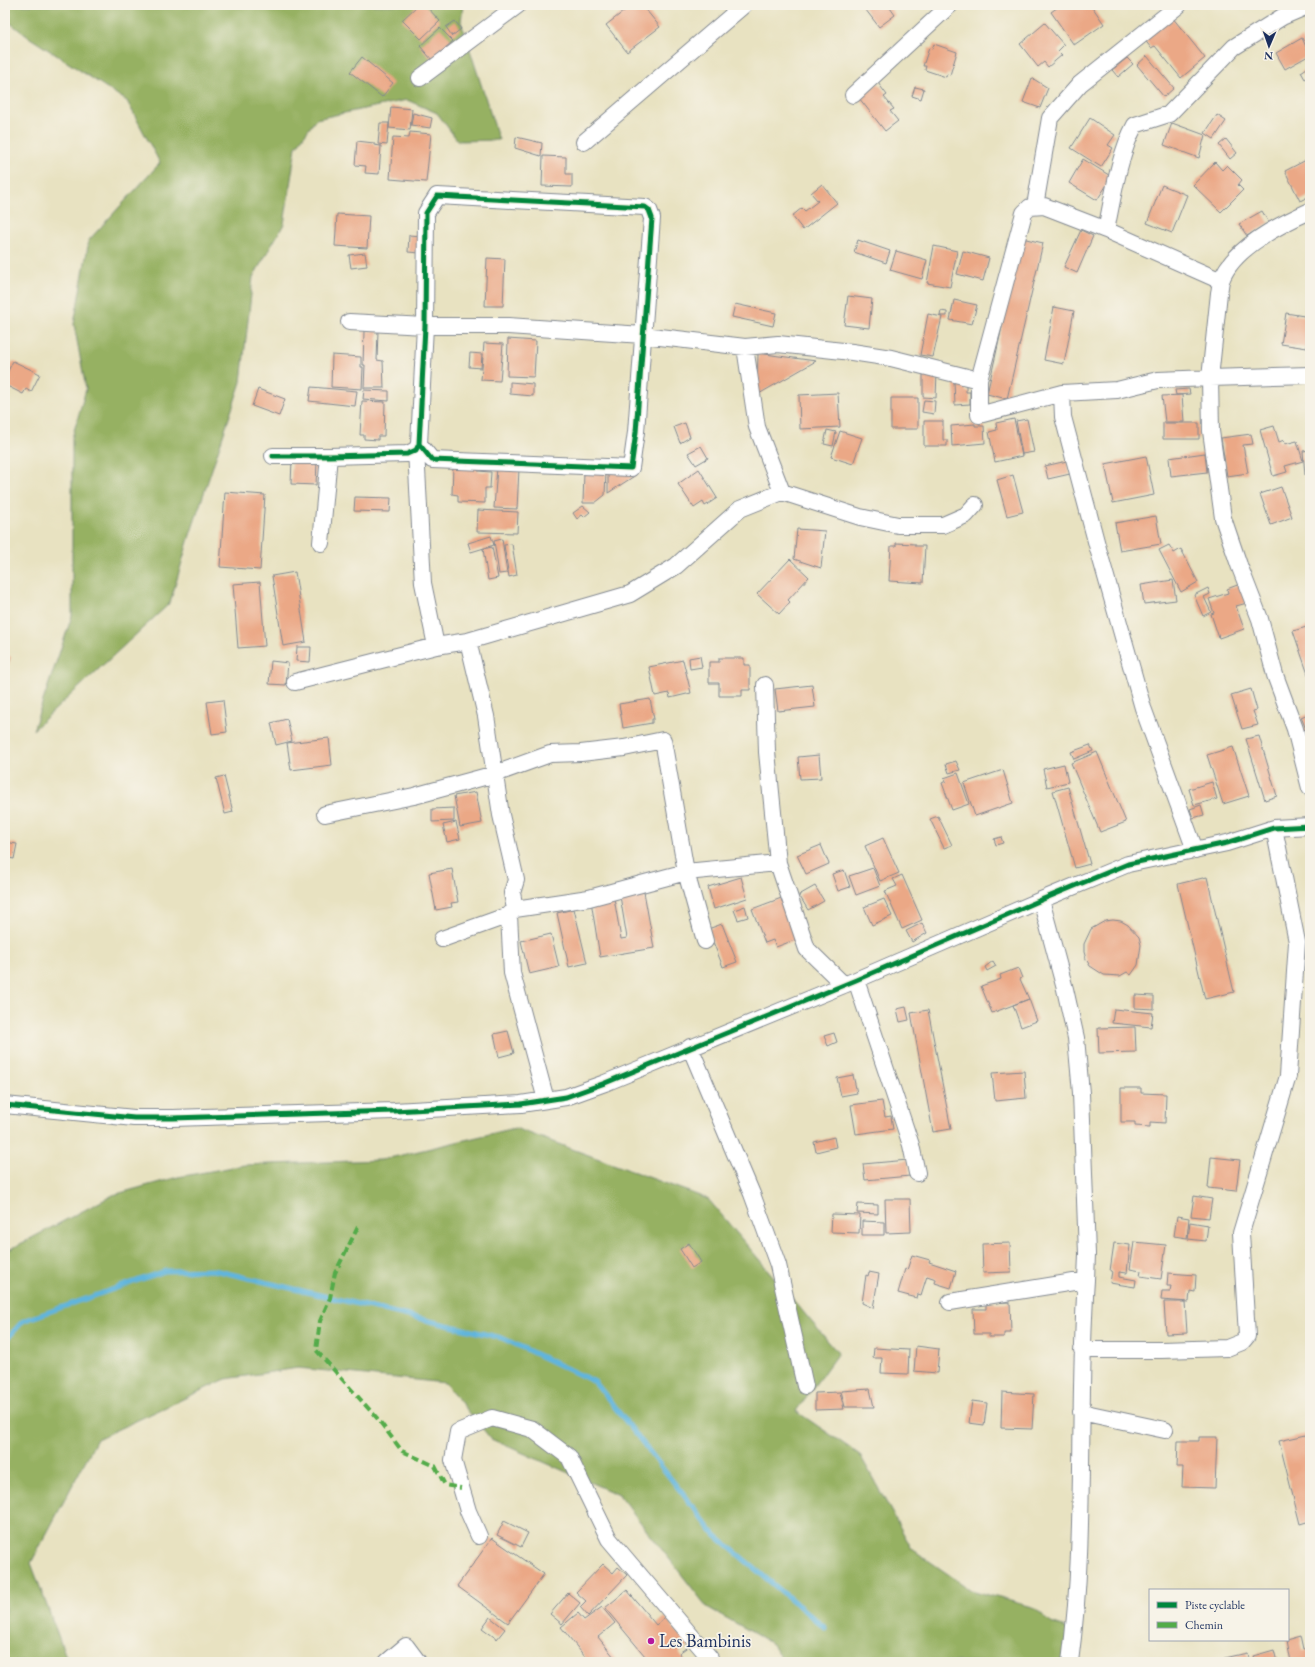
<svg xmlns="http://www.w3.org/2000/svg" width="1315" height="1667" viewBox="0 0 1315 1667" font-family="'EB Garamond',serif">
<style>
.forest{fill:#96b162;stroke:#587060}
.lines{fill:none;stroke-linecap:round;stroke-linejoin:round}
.stream{stroke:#60b5dd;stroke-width:5}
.building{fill:#eba886}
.minor-casing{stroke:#828890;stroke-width:18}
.minor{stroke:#fff;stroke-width:16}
.quiet{stroke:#52ab49;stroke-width:4;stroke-dasharray:8 4;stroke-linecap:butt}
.cycleway-casing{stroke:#f7f3e8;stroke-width:8}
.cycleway{stroke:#00873e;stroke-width:5}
.poi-dot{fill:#b5179e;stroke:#f7f3e8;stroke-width:1.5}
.labels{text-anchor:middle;stroke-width:3.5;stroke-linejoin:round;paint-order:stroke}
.poi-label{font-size:18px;fill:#1b2f5e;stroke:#f7f3e8;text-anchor:start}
</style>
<rect width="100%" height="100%" fill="#f7f3e8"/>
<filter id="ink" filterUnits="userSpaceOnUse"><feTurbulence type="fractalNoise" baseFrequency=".025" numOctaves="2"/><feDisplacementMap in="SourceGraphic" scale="8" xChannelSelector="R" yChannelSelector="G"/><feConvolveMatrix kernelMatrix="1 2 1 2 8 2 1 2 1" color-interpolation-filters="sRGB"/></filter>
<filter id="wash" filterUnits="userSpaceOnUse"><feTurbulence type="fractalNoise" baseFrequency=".012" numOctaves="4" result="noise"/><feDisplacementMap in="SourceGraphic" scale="16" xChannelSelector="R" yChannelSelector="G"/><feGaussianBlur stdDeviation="0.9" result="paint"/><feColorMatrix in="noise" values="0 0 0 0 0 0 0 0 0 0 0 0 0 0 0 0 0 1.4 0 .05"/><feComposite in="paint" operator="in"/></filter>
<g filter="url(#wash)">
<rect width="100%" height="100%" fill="#e8e2c1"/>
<path class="forest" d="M5,5H463L461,22L499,140L458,141L437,113L407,100L316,119L296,147L284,224L253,277L241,382L189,538L170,603L33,730L72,616V438L86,389L74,324L89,240L160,163L127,101L27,36L5,19Z
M515,1128L708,1199L838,1353L796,1411L860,1455L912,1549L971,1590L1035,1608L1051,1623L1072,1630L1067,1662H784L771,1643L707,1607L619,1495L491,1439L445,1383L298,1368L226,1379L97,1439L31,1563L68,1662H5V1252L113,1195L178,1177L244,1165L381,1160Z"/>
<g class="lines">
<path class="stream" d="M5,1341L23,1321L165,1271L214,1270L502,1338L595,1382L715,1535L825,1628"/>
</g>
<g id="blocks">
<path class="building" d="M418,5H425L440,21L421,39L402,20Z
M632,5H642L660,27L627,52L606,25Z
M862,5H888L895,15L879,27Z
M1061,5H1091L1104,24L1074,45L1051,12Z
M1172,17L1205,58L1181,78L1155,46L1151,48L1144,39Z
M455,21L461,29L452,36L446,27Z
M1045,23L1064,45L1058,51L1062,55L1048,67L1044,62L1038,67L1020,44Z
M440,28L453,41L432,60L420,46Z
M1302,38L1310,55L1285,69L1276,53Z
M934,44L957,52L950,75L947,74L946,77L925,70L926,66H923L929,48L932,49Z
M1147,56L1174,88L1164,97L1137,65Z
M362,57L393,83L382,97L350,72Z
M1127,58L1133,64L1118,77L1112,70Z
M1310,66V76L1305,79L1301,72Z
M1032,78L1048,88L1040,108L1023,102Z
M878,83L887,95L884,97L894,109L890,111L898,121L885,131L859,98Z
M915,87L924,89L921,99L912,96Z
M391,107L412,109L410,130L389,128Z
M413,113L432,118L430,128L411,125Z
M1217,115L1226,121L1214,139L1205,133Z
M1090,118L1115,135L1108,145L1113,148L1101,167L1071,148Z
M380,123H389L387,145L378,144Z
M1172,123L1205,135L1199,158L1164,145Z
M410,132L431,134L426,182L390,179L393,137L409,138Z
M516,137L542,143L541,156L515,148Z
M1226,139L1237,153L1230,159L1219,145Z
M357,141L374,143V145L381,146L379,174L365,173L366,166L355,165Z
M543,156L566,157V174H572V187L542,186Z
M1310,158V196L1300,201L1285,171Z
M1083,159L1112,177L1097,200L1069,183Z
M1215,162L1222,170L1227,165L1242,180L1238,185L1243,190L1221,212L1193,185Z
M822,184L837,203L803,230L792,216L802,208L805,211L818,201L811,193Z
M1162,185L1187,195L1172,233L1147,223Z
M1262,211L1269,223L1247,236L1239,224Z
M337,214L369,216L367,248L335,246Z
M1081,230L1093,236L1077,273L1064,267Z
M409,235L421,236L420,253L408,252Z
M1022,238L1043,243L1007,399L987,394Z
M858,240L890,251L886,263L854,252Z
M934,246L957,251L950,287L927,283Z
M896,251L927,260L922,279L890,270Z
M963,251L989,258L983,281L957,274Z
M365,253L367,266L351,268L349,255Z
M487,258L505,259L503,306H485Z
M848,296L872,299L869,328L844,325Z
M954,300L977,305L972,324L950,320Z
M735,304L776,313L773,326L732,317Z
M1054,307L1074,311L1064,364L1044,360Z
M941,311L947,312V316H940Z
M1286,313L1310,317L1307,348L1281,344Z
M928,314L942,317L933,357L920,355Z
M364,331H378L377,360L383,361L384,388H364L365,365H363Z
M508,339L536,341L534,377L507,376Z
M484,343L503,344L500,381L481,380Z
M470,353L482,354L481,368L469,367Z
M758,353L779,356L816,361L757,395Z
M332,355L361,357V367H363L362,389L331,387Z
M13,361L40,374L31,392L26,389L23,394L5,385V377Z
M923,371L937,372L936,398L923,397Z
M954,381H966V392H970V404L955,405Z
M510,382L533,384V396L510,394Z
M311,387L357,391L355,406L309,401Z
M258,389L285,399L279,416L252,406Z
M1189,389L1190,394L1176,395L1175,390Z
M364,390L389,391V401L363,399Z
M838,393L840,427L800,429L799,395Z
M1182,395L1184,422H1165L1162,396Z
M891,398H918V429H891Z
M924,400L935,401L934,414L922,412Z
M362,401L385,402L384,436H378V440L364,439V435H360Z
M1014,419L1022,456L995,462L989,432L997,430L996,423Z
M1027,419L1034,452L1022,454L1016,421Z
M924,421H943V440H947V446H924Z
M685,423L690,437L680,443L674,427Z
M1163,423H1199V439H1163Z
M975,424V426H984L985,443L952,446L951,426Z
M1274,426L1279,442L1284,440L1285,444L1297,441L1303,461L1285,466L1287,472L1273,476L1260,430Z
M827,430L836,432L833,446L824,444Z
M840,431L862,438L853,464L831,457Z
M1251,434L1253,444L1243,445L1248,473L1227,476L1221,438Z
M701,446L708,458L696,465L688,453Z
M1310,450V474L1305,475L1303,451Z
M1205,453L1207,472L1171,476L1169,458Z
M1146,456L1154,495L1113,503L1105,464Z
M292,460L317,461L316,485L291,484Z
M1067,461L1070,474L1048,479L1045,466Z
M453,466L478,467V471L491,472L490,488H485V503L458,502V495L452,494Z
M497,467L519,469L517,509L494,508Z
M699,469L717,498L705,506L703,502L694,508L678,484Z
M584,472H606L605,495L595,503H583Z
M608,472L636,475L608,493Z
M1013,475L1023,512L1007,516L997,480Z
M1310,477V493H1309L1306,478Z
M1281,487L1292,517L1271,525L1260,494Z
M225,492L265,495L260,570L220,567Z
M355,497L391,498L390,512L354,511Z
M583,506L590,512L584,517L582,515L577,519L573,513Z
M478,510L518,512L517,533L477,532Z
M1156,516L1161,544L1120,551L1115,523Z
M797,529L825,531L821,568L794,559Z
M491,536L494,545L471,552L468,543Z
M502,539L507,573L499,574L494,541Z
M896,543L915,544V546H925L923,583L889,581L891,546H896Z
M512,544L517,575L509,577L504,545Z
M1169,545L1174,553L1181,549L1198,582L1181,592L1159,550Z
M492,547L498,578L488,580L483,549Z
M790,559L809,577L788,600L790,602L779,614L757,594Z
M295,572L306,642L283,646L272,576Z
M1173,580L1176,600L1144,604L1141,585Z
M260,582L265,646L238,648L233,584Z
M1240,584L1247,603L1236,606L1244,629L1219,638L1211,614L1214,613L1209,599L1228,593L1227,589Z
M1208,588L1210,594L1204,597L1211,612L1203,616L1194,595Z
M1310,626V680L1293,631Z
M297,647H311L310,662L296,661Z
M5,654L11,657L5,673Z
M700,656L702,667L690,669L689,658Z
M719,658H744V665H750V690H742V696H719V683H709V662H719Z
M683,660L691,693L670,698L669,693L655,696L649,667Z
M271,661L288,663L286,685L269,684Z
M812,685L815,707L778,711L775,689Z
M1251,689L1257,710L1253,711L1258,725L1242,729L1231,695Z
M650,699L654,719H652V723L623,728L619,704Z
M223,700L227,732L212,734L207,702Z
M1310,713V743H1309L1303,730L1306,729L1301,717Z
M287,719L292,741L276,745L271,723Z
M1259,736L1277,796L1265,800L1246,739Z
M329,738L332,765L291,770L287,743Z
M1090,745L1093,751L1074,759L1071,752Z
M1233,747L1249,796L1223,804L1207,755Z
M1097,752L1126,822L1100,832L1071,763Z
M819,755L821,778L800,779L798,757Z
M956,761L960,770L949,773L946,764Z
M1064,764L1068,782L1047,787L1043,769Z
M1003,770L1013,803L975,816L964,783Z
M958,773L969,804L952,810L942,783L946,781L944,778Z
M224,776L233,812L225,814L216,778Z
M1212,782L1217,799L1194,805L1189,789Z
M1068,787L1090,864L1075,868L1053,791Z
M476,792L482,823L460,827L454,796Z
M1201,805L1204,815L1193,818L1190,809Z
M454,808V821L432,822V809Z
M938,816L952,845L944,848L930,819Z
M456,822L460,839L447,842L443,825Z
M1001,837L1003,843L996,845L994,839Z
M883,838L899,873L880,881L865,846Z
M5,842L17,844L14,859L5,857Z
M821,845L829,864L806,874L797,855Z
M873,868L880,886L856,895L849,876Z
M452,869L458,902L451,903L452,907L436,910L429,873Z
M844,870L850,887L838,891L832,874Z
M902,875L922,920L902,929L885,891L897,886L893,879Z
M741,877L747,898L714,909L708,887Z
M1207,877L1234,992L1205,999L1178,884Z
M815,886L824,901L808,910L799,895Z
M644,892L654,948L600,957L591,901L614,898L621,939L627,938L620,896Z
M784,897L800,938L776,947L773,940L765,943L752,909Z
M884,899L892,916L872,925L864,907Z
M745,906L748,917L738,920L734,910Z
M574,909L587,963L569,967L557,913Z
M1113,920L1121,921L1128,925L1139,937L1141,945L1138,965L1131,975L1127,972L1120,976L1104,975L1090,966L1086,959L1084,952V944L1091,929L1105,921Z
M922,923L927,933L912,942L906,931Z
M722,924L737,962L723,967L708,929Z
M551,934L559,967L529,974L521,941Z
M993,961L996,966L987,971L985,967Z
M1018,968L1022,978L1020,979L1029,999L992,1013L981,986L1001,979L1000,975Z
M1135,995L1154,996V1009L1135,1008Z
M1029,999L1037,1021L1021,1027L1013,1005Z
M906,1007L909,1020L900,1022L897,1009Z
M1114,1009L1153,1013L1151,1027L1112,1023Z
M928,1010L951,1129L933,1132L911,1013Z
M1135,1027L1136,1052L1099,1053L1098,1028Z
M508,1031L514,1053L499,1057L494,1034Z
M834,1033L837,1042L828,1046L824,1036Z
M1024,1071L1026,1098L995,1101L992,1073Z
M853,1075L857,1093L841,1096L837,1078Z
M1121,1088H1141V1093L1166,1094L1165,1123L1150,1122V1127L1135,1126V1122H1121Z
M882,1101L885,1117L891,1116L893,1129L856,1134L851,1105Z
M834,1137L836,1147L816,1152L814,1142Z
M1211,1157L1240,1160L1236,1191L1208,1188Z
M908,1160L910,1176L865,1180L863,1164Z
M1194,1196L1212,1199L1209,1218L1191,1216Z
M885,1199H910L911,1232L886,1233Z
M858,1204L878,1205V1214L857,1213Z
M832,1214L860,1215L859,1233L831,1232Z
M1177,1216L1189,1218L1187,1238L1174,1236Z
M862,1221L884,1222V1235H862Z
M1190,1222L1208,1225L1206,1241L1188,1239Z
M1134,1242L1166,1245L1161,1279L1140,1276L1141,1271L1130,1269Z
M689,1243L701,1262L692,1268L680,1249Z
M1010,1243L1011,1272L983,1273L982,1244Z
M1114,1243L1130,1245L1127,1273L1119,1272V1277L1136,1280L1135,1287L1110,1283L1112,1271H1110Z
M912,1255L930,1260L929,1262L956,1271L951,1288L935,1283L936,1279L927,1276L921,1295L918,1294L917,1298L898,1293L905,1269L907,1270Z
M869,1272L879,1274L873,1308L862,1303L866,1275L868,1276Z
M1168,1273L1196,1275L1195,1292L1190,1291L1189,1302L1161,1300L1162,1291H1170L1171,1286H1167Z
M1010,1302L1011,1333H1004V1337H989V1334H974L973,1309H986V1303Z
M1164,1302H1185L1187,1333L1166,1334Z
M916,1346L939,1349L937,1373L914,1371Z
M874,1348L909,1350L908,1374L881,1373L882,1358H873Z
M870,1389L874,1407H845L841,1391Z
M840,1392L844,1409L815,1410V1393Z
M1002,1392L1034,1394L1032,1429L1001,1428Z
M972,1401L987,1403L984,1425L969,1423Z
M1306,1435L1310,1452V1521L1300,1524L1279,1441Z
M1199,1437H1217L1215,1488L1182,1487L1183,1467H1177L1178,1441H1199Z
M504,1521L528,1533L521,1547L497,1535Z
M492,1538L544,1574L508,1623L457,1586Z
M603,1564L613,1573L618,1567L627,1575L588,1616L580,1607L586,1601L576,1592Z
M627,1590L656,1625L665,1617L689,1646L679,1653L686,1662H650L605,1608Z
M568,1593L580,1603L562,1624L550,1614Z
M602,1607L615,1623L598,1637L618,1662H589L561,1627L578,1613L584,1620Z
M490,1617L505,1629L497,1639L482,1628Z
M1300,1636L1303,1650L1310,1649V1662H1290L1286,1640Z
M1274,1650L1277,1662H1255L1253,1656Z
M1247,1653L1249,1662H1226L1225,1658Z"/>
</g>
</g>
<g filter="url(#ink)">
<use href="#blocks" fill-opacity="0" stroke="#828890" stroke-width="1"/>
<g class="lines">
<g class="minor-casing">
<path id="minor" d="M420,78L518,5
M853,95L950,5
M584,142L744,5
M1035,206L1050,118L1080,84L1179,5
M1106,230C1113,197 1119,154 1135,125L1169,114L1234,47L1282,17L1310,5
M1221,281L1106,230L1044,206L1030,207L1024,213L979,380V415L1062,393L1117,390L1158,380L1210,378L1219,293C1220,289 1220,285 1221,281C1232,248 1281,224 1310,211
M349,322L425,326H508L643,335L745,347L778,344L852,352L891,358L979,380
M745,347L757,427L782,492
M1310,375L1210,378L1211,431L1223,518L1239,565L1260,619L1275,675L1295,729L1310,788
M1062,393L1063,417L1097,545L1143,708L1195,850
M416,450L423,583L436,646
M273,456H329L407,454L416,450L419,444L425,326L426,213L437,196L645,207L649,210L652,218L636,432L631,468L432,460L419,444
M321,543L329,456
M295,682L436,646L468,641L630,594L676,566L740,509L782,492L860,517L898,525H943L966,515L975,505
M765,685L767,752L778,863L807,949L844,985
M325,814L414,796L495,774L550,754L581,753L624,748L663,740L686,872L705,941
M515,909L589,898L686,872L778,863
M509,915L512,973L546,1100
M442,939L509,915L515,909L512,893L516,880L501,815L486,716L468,641
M856,980L911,1145L917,1173
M690,1047L752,1194L778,1265L805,1386
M5,1105L134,1118H173L394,1111L521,1104L566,1097L605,1083L856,980L1041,900L1128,864L1227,843L1274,828L1310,826
M950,1302L1086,1280L1087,1254L1081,1093L1076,1038L1065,989L1041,900
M1082,1350H1161L1227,1348L1242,1342L1247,1336L1241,1233L1288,1076L1297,942L1274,828
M1081,1412L1165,1430
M479,1536L468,1511L453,1460L458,1432L492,1418L532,1429L569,1457L609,1539L710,1658L709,1662
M387,1662L406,1646L418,1662
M1070,1662C1087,1536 1077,1407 1086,1280"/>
</g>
<use href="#minor" class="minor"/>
<path class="quiet" d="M358,1227L335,1273L330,1298L320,1321L316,1350L377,1418L402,1451L435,1466L445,1485L461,1488"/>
<g class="cycleway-casing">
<path id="cycleway" d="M273,456H329L407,454L416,450L419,444L425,326L426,213L437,196L645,207L649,210L652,218L636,432L631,468L432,460L419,444
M5,1105L134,1118H173L394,1111L521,1104L566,1097L605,1083L856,980L1041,900L1128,864L1227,843L1274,828L1310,826"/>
</g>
<use href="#cycleway" class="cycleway"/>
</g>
</g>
<circle class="poi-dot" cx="651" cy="1641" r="4"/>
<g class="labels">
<g class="poi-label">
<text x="659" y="1647">Les Bambinis</text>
</g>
</g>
<rect width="1315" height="1667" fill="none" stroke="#f7f3e8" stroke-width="20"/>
<rect x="1149" y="1589" width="140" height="52" fill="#f7f3e8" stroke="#9fa5b1"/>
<rect x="1157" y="1602" width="20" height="6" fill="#00873e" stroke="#9fa5b1"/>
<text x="1185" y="1609" font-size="12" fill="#1b2f5e">Piste cyclable</text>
<rect x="1157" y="1622" width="20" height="6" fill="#52ab49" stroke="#9fa5b1"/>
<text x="1185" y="1629" font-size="12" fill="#1b2f5e">Chemin</text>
<g transform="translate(1269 46) rotate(182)" stroke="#f7f3e8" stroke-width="3" paint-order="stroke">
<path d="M0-3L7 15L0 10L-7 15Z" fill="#1b2f5e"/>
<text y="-6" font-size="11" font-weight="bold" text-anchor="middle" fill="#1b2f5e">N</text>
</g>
</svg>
